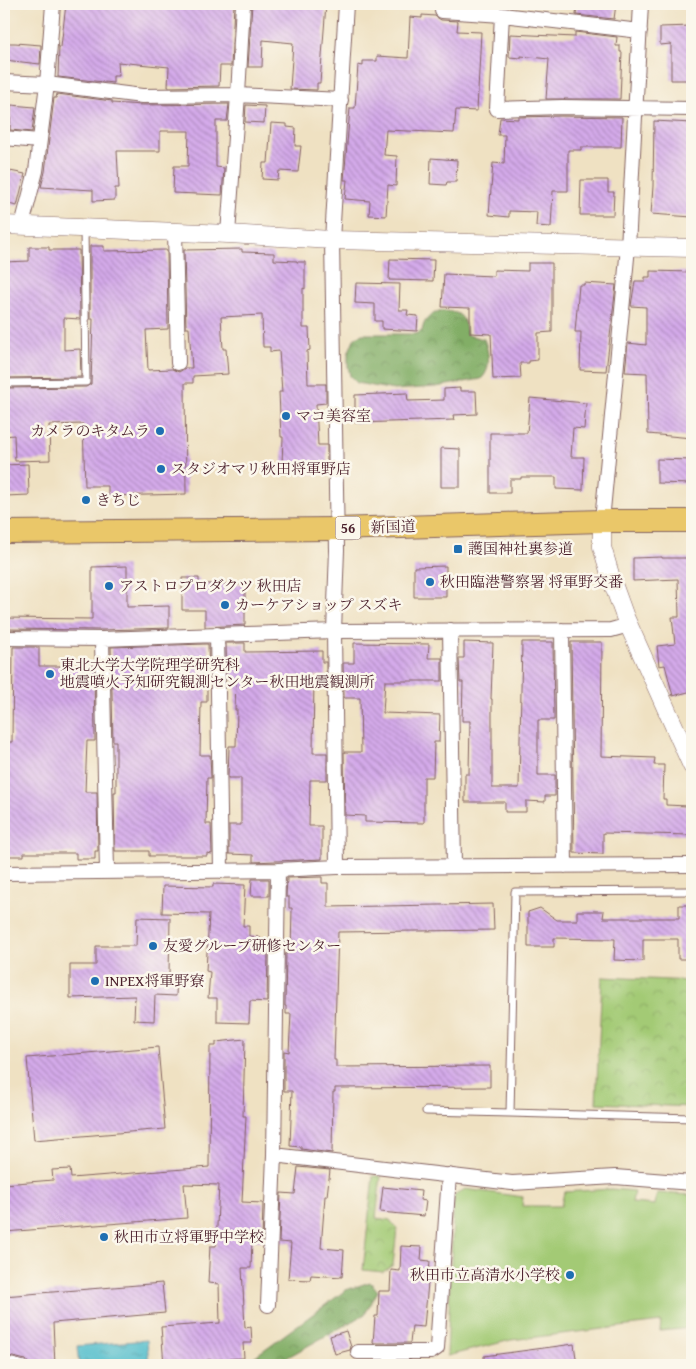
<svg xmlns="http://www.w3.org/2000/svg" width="696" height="1369" viewBox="0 0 696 1369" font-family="'Gentium Book Plus','Noto Serif JP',serif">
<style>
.forest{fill:url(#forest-crowns);stroke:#666648}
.park{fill:url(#park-crowns);stroke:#767450}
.pitch{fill:#a3ca75;stroke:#767450}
.water{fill:url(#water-ripples);stroke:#4e6e7c}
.building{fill:url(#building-back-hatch)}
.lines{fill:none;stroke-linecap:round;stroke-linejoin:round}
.service-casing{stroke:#846360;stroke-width:9}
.minor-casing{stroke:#846360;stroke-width:16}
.tertiary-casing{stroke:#846360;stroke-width:19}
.primary-casing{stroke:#846360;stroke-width:24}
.service{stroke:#fff;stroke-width:7}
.minor{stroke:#fff;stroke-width:14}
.tertiary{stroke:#fff;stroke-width:18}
.primary{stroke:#eac769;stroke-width:22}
.poi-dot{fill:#1f6fb2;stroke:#fbf7ec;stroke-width:2}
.labels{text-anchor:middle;stroke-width:5;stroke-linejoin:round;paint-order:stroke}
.shield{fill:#fbf7ec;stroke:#7f6065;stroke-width:1}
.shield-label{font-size:14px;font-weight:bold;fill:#4a1f2b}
.poi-label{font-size:15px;fill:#4a1f2b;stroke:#fbf7ec;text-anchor:start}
.street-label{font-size:15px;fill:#4a1f2b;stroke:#fbf7ec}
</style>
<defs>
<pattern id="forest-crowns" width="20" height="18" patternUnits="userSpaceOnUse" patternTransform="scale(1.25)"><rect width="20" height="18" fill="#82ae66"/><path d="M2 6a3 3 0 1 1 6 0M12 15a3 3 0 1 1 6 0" fill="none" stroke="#6c8d54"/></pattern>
<pattern id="park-crowns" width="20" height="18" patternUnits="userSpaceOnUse" patternTransform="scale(1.25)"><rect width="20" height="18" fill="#a3ca75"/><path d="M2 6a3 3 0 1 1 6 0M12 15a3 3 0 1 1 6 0" fill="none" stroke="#8ead65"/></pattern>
<pattern id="water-ripples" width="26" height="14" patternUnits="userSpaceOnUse" patternTransform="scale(1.25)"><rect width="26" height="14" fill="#52becc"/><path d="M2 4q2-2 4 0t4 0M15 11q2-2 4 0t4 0" fill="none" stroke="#469aa6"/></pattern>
<pattern id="building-back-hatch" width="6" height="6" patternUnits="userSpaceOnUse" patternTransform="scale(1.25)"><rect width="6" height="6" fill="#d4aaea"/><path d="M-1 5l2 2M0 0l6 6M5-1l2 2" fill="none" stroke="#ae8abe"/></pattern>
</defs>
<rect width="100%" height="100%" fill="#fbf7ec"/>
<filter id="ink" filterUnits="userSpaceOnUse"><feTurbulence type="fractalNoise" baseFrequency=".02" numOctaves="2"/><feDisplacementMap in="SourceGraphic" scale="10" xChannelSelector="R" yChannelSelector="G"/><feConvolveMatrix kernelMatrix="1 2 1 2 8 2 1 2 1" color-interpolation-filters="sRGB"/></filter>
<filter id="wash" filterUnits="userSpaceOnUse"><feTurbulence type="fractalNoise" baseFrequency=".0096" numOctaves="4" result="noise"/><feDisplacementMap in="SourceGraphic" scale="20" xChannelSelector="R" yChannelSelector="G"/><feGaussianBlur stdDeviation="1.12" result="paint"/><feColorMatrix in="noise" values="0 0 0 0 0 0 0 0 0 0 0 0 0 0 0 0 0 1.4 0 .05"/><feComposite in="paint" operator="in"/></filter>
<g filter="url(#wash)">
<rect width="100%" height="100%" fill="#efe1c2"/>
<path class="forest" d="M439,311C460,311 464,314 467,335L484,339C489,352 492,369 481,379L436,387L394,390L357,383L350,376L348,366V354L354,339L362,334H416L422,331C424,319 429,316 439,311Z
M370,1282L378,1291L365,1314L279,1362L274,1365H243L346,1290Z"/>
<path class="park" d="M602,977L692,981V1107L596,1103Z
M373,1176H381L376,1218L390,1220L397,1229L393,1265L383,1272L363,1270Z"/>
<path class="pitch" d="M465,1189L523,1197L522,1206H561L564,1192L611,1189L634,1191L632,1203L655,1205L657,1193L692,1195V1328L660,1331L661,1322L511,1340L447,1356L454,1196Z"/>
<path class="water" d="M147,1340L149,1365H79L77,1346Z"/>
<g id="blocks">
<path class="building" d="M66,4H234L231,66H220L219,86L168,87L169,67L118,62L119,76H113V83L58,77L59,47H61Z
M252,4H326L320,83H317V90L290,89L293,43L263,40L262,67H248Z
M577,4H616L614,19L576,15Z
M422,15L435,16L441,20L458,21L457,31L481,32L477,111L456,110L454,133L386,130L384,155L397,156L396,186L388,185L386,216L369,215L370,201L345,199L347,180H344L350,108H355L358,65L363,66V61H377V56L408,58L410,17L422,18Z
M692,26V80H671V44L660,45V27Z
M575,32L617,37L616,46H620V52H622L620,99H546L549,59L521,56V58L509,57L510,34L575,37Z
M4,43H15L41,45L40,64L4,60Z
M57,94L112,101V103L142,105L229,104L227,121H216V167L224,168L222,195L173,193L174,166H188L189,131H160V151H117L119,188H115V200L93,201V190L41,187L45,172L54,98H56Z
M11,105L35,107L32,132L10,130Z
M246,105L265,106L264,123L245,122Z
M562,116L622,117L621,147H581V150H568V191H553L551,227L536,226L537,212L509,211V217L489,215L493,163L504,164L505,135H498L500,118L518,119V117Z
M654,121L692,123V148H690L689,196H692V217L651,214L653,186Z
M271,123L287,124V127L296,128L295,146H301L298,172L279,171L278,180L262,179L263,163H268Z
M431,158L457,160L456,182H447L446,185L430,184Z
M10,171L25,174L17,206L4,203Z
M581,180H608V192H614L613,215H580Z
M90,246H104V251L167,250L168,329L146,330L148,370L172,369L179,372L185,368H192L189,328H186L184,250L242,249V252L274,253V260L297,261V262H305V289L303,288V328H309L310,350L307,351L308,384H326V403L316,404L318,445H327V474H303V465H282L283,437H281L279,392H282L279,351L270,352V347H263L262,315L221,317L223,349H226L228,374L193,376V383H185L186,494L108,496V486H85L83,424L49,425L50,460L15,461L14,435L4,436V388L86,387L91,384L93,319H90Z
M29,247H49V250H79L80,319L64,318V350L80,349L81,377L4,378V262L29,261Z
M390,259L434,260L433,281L389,280Z
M528,263H552V332L538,333V360L529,361V363H520L521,378L493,379L491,334L470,333V308L442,307L444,274L494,276V270L528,271Z
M650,271L692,272V438L648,434L647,373L625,372L628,343L646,345V307L631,306L635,281H645V277H650Z
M356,283L400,284L399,310H408L407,315L418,316L417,331L382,329V321H375V304L355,303Z
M584,283L616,285L606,371L580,370L581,332H575L579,285H584Z
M460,388V391H476L477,414L453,415L454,420L355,423V395L407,393L408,401L444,400V389Z
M530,398L586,403L584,429L573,428L571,457H584L583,490L556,489V477H521V479H510V493H490V433H527Z
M441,448L460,449V487H441Z
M657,459L692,460V484L657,483Z
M28,464L29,495L5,496L4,465Z
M662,557V558H692V691L673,696L665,665L659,666L657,646L675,644L672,617H679L678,579L633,581V558Z
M127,566V607L169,606V628L102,630L4,629V618L92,619V567Z
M446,566V597H414V567Z
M182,578H199V584H245V625L205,627V610H182Z
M464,642L493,643L491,699H492V788H519L522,642H553L554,720H538V775H555V796H545V802L526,801V812H505V802H465V774H469L470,721H462L463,682H460L459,658H464Z
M571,642H602L601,756L655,758L654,765H664L663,799H666V805L687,806V812H692V835L603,833V854L574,853Z
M226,643H245V652L322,651V662H326V676H314L313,753H327V780H310L309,826H322V859L253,862V855L229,854V825H241V778H228L229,746H236L237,710H235L236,679H227Z
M354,643L429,644L428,658H442V681H385L383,713L440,715L439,742H434L433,777H424V823L365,822V816L345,815L344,752H361L360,698H344L343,663H354Z
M205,644H208L209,679H207V702H201L200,755H210L211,778H207L206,824H211L212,854L207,853V856H149V851H115L114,792H116V741H113L111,647Z
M13,647H39V666H94L95,741H87L85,792H97L98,851H95V859H76V853H24V856H4V742H12Z
M322,877V883H328V907L493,904L494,930L338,932L334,1060H336V1067L490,1066V1087L335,1088V1092H333L332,1153L301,1149V1147L290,1146L292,1091H284V1051L289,1052L291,1014H286V1006H285L286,953H291L292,908H289V897H286L287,878Z
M252,879H269V896H251Z
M213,884L245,885L243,926H249V936L260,937L259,953H268L267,1002L250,1001L249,1023L217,1022V998H208L210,972L206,971L209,914L162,913L163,886L213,887Z
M679,905H692V959H678V939H643V961L614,960L615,939L554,938V947H528V912L540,908L557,920H577V911H604L603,918H679Z
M137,917L170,918L169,974H177L176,996L155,995L154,1021L134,1020L135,996L70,998V965H96V946H136Z
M245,1039L243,1116H246L242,1202L263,1203L262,1241L252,1240L251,1268H242L245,1328L251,1327L252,1343H243L244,1358L207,1360V1365H164L161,1327L220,1323L219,1284L208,1283L210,1246H216L219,1185L184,1184L187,1218L4,1232V1184L53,1180L52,1170L70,1169L71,1178L209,1167L210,1046H216V1042Z
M158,1047L165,1129L34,1140L27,1058Z
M298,1167L330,1170L327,1196H325L321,1248L344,1250L342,1277L311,1275L310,1280L288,1279L291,1243L279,1242L281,1193L295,1194Z
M383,1187L421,1191L420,1200L426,1201L424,1216L380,1212Z
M401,1246L422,1247L421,1260L430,1261L424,1327L412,1326L410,1343H373L375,1316H378L379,1291H390L391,1270L400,1271Z
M162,1283L165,1313L53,1323L55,1365H29L26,1360L4,1355V1296Z
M346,1331L351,1347L350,1350L335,1354L330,1336Z
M574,1344L577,1365H484V1356Z"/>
</g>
</g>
<g filter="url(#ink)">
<use href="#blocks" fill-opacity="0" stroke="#846360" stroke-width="1"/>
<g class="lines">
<g class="service-casing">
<path id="service" d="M4,383L86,382L84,228
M692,891L515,892L510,1113L692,1118
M426,1111L510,1113
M4,1360L24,1365"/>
</g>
<g class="minor-casing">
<path id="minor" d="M442,11L502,15
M640,31L502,15L497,109L562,107L692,109
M4,82L47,84L142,96L238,95L341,100
M4,138L39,141
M22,225L36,171L47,84L53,4
M175,231L178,363
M228,234L238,95L243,4
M602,521L628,247L641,4
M450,630L454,866
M562,630L565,866
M217,634L221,871
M4,638L102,639L334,631L611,630L629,625
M102,639L107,871
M337,867L334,631L337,550L332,240L346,4
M4,873L278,870L337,867L692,865
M274,1155L512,1183L615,1177L692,1183
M268,1305L274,1155L278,870
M358,1352H431L437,1348L449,1175"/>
</g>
<g class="tertiary-casing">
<path id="tertiary" d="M4,225L228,234L332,240L692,248
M602,521V547L612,581L625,617L692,766"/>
</g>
<g class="primary-casing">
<path id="primary" d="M4,532L336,529L602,521H692"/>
</g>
<use href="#service" class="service"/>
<use href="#minor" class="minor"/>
<use href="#tertiary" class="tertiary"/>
<use href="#primary" class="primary"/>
</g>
</g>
<g class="poi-dot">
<circle cx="286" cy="416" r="5"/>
<circle cx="160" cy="431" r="5"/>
<circle cx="161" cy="469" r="5"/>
<circle cx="86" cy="500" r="5"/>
<rect x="453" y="544" width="10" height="10" rx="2.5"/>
<circle cx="430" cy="582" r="5"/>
<circle cx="109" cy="586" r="5"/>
<circle cx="225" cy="605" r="5"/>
<circle cx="50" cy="674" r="5"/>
<circle cx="153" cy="946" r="5"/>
<circle cx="95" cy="981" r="5"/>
<circle cx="104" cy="1237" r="5"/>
<circle cx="570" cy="1275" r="5"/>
</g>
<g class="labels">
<rect class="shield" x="335.5" y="516.5" width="25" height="23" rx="4"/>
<g class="shield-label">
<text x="348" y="533">56</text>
</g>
<g class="poi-label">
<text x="296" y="421">マコ美容室</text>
<text x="150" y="436" text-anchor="end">カメラのキタムラ</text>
<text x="171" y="474">スタジオマリ秋田将軍野店</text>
<text x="96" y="505">きちじ</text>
<text x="468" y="554">護国神社裏参道</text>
<text x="440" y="587">秋田臨港警察署 将軍野交番</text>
<text x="119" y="591">アストロプロダクツ 秋田店</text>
<text x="235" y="610">カーケアショップ スズキ</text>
<text x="60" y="670">東北大学大学院理学研究科<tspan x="60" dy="17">地震噴火予知研究観測センター秋田地震観測所</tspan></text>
<text x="163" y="951">友愛グループ研修センター</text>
<text x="105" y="986">INPEX将軍野寮</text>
<text x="114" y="1242">秋田市立将軍野中学校</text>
<text x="560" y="1280" text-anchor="end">秋田市立高清水小学校</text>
</g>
<g class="street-label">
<text transform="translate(393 527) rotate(-2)" y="5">新国道</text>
</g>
</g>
<rect width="696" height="1369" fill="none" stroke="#fbf7ec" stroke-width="20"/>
</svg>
